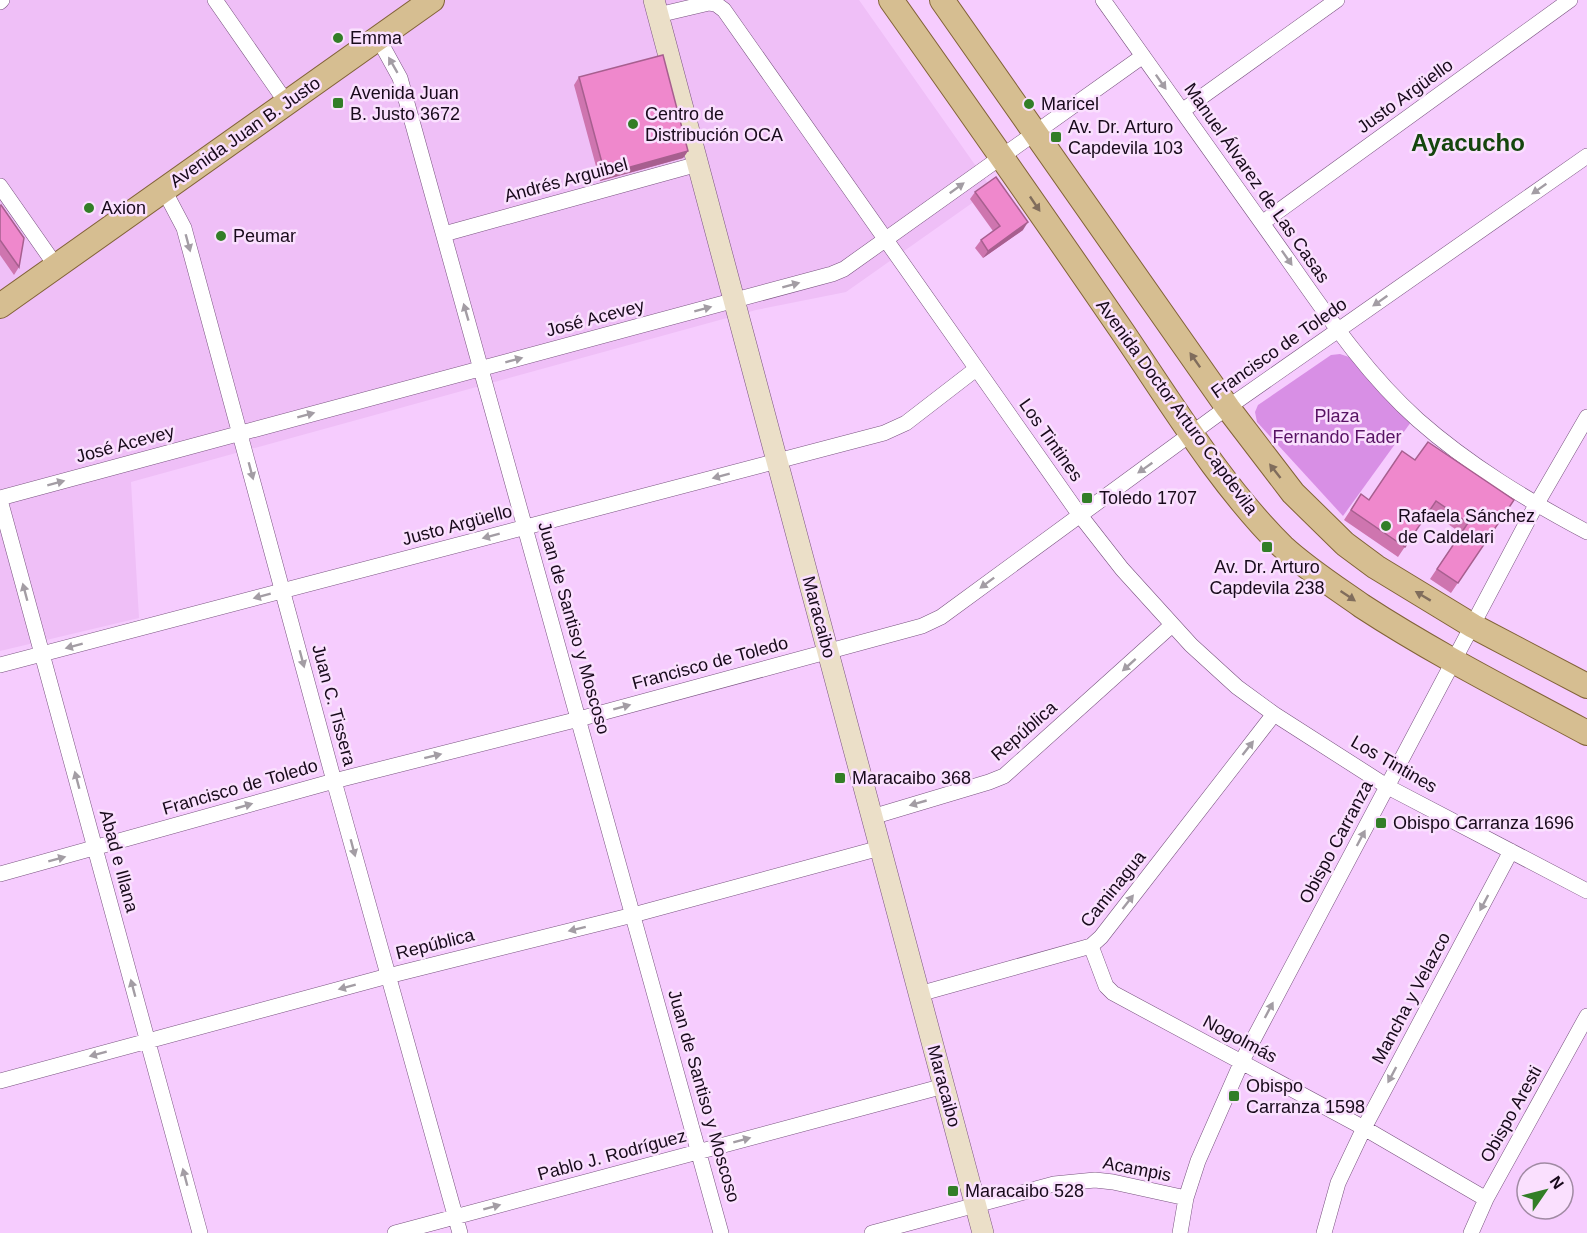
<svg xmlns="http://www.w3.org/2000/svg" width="1587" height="1233" viewBox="0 0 1587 1233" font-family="Arial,sans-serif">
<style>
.built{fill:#efbff7}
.green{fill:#d88fe5}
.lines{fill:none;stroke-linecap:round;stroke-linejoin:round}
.street-casing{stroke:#78537f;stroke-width:16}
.secondary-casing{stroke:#78537f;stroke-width:22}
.primary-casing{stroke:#826338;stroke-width:26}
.street{stroke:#fff;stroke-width:15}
.secondary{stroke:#ebdfc8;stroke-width:21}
.primary{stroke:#d6be91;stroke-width:24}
.wall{fill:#ce75af}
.shaded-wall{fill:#a75f8f}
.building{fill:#ef88cc;stroke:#a75f8f;stroke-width:1.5}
.oneway{fill:#a39da4}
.oneway2{fill:#806d5c}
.poi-dot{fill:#327e27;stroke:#fae0fe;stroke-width:2}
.labels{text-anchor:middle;stroke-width:5;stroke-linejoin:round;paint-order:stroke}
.poi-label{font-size:18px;fill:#180a1b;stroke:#fae0fe;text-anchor:start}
.street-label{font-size:18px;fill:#180a1b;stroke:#fae0fe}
.park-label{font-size:18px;fill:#581264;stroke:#fae0fe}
.district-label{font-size:24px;font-weight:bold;fill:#14450d;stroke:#fae0fe}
</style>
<rect width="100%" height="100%" fill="#f6ccfe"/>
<path class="built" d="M0,0H859L992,189L846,292L756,310L131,482L139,618L0,651Z"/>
<path class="green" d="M1340,354L1349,357L1411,422L1343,516L1257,422L1255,412L1258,405L1331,355Z"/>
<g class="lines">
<g class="street-casing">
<path id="street" d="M215,0L286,102
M1103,0C1160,80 1217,160 1274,240C1319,303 1360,368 1418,420C1469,465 1527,500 1587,532
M0,2L2,0
M658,15L709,3L716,4L724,10L1079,514L1122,569L1191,645L1237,687L1274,714L1388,787L1587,891
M378,38L400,78L721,1233
M1182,111L1337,0
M0,186L56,266
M164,190L184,228L334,781L460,1233
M1262,223L1570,0
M444,234L698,164
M0,498L832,274L844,269L1143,56
M0,500L200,1233
M0,665L884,433L906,423L976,369
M872,817L989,782L1004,776L1172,625
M0,874L334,781L579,719L922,626L941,617L1214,417L1587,156
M1091,946L1106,986L1113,993L1364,1128L1486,1199
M919,994L1091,946L1101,937L1274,714
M0,1081L388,976L633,915L880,848
M395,1233L944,1086
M872,1233L1054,1184L1095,1180L1113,1182L1186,1198
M1180,1233L1186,1198L1198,1161L1242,1061L1536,505L1587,417
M1324,1233L1338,1183L1364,1128L1511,851
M1471,1233L1486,1199L1587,1016"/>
</g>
<g class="secondary-casing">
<path id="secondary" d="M654,0L983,1233"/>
</g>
<g class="primary-casing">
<path id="primary" d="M891,0C969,110 1046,220 1122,331C1171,403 1221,486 1283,547C1307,569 1335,587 1362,606C1434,653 1511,692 1587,733
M942,0L1228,408L1293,493L1345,544L1376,567L1473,626L1587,686
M0,306L432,0"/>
</g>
<use href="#street" class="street"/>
<use href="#secondary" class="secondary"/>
<use href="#primary" class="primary"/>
</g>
<path class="wall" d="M579,77L688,151L683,158L600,181L574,85Z
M975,192L1023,230L983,258L975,248L981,240L993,231L970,199Z
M0,206L19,267L14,275L0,255Z
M1415,460L1514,500L1451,593L1430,579L1461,533L1429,511L1398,557L1344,520L1361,494L1369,500Z"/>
<path class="shaded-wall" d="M688,151L683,158L600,181L605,174Z
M1028,222L1023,230L983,258L988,251Z"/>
<path class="building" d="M663,55L688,151L605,174L579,77Z
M996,177L1028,222L988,251L981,240L1000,226L975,192Z
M1,205L24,238L19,267L0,240V206Z
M1428,442L1514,500L1458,583L1437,569L1468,523L1436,501L1405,547L1351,510L1361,494L1369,500L1402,451L1415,460Z"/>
<defs><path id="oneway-solid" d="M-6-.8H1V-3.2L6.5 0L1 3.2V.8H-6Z" transform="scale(1.5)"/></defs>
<g class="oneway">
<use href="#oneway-solid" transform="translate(393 65) rotate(-120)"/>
<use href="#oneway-solid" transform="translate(1161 82) rotate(55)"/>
<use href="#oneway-solid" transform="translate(957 188) rotate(-36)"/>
<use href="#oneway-solid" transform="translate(1539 189) rotate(145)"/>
<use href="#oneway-solid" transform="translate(188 243) rotate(75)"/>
<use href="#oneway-solid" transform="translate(1287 258) rotate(55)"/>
<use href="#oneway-solid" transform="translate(791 285) rotate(-15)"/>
<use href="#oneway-solid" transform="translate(1380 301) rotate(145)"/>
<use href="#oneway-solid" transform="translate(703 309) rotate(-15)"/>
<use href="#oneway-solid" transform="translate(466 312) rotate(-106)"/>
<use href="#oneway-solid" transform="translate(514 360) rotate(-15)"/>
<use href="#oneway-solid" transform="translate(306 415) rotate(-15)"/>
<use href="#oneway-solid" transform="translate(1145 468) rotate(145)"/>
<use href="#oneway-solid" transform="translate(251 471) rotate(75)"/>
<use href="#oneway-solid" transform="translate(721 476) rotate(165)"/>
<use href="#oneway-solid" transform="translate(56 483) rotate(-15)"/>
<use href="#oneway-solid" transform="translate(491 536) rotate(165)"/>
<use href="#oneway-solid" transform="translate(987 583) rotate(143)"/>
<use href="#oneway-solid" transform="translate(25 592) rotate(-105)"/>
<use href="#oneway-solid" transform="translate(262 596) rotate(165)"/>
<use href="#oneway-solid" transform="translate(74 646) rotate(165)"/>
<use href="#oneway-solid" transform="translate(302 659) rotate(75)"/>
<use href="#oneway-solid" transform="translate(1129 665) rotate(138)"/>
<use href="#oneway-solid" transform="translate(622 707) rotate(-15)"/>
<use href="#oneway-solid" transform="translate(1248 748) rotate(-52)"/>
<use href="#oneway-solid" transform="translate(433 756) rotate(-14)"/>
<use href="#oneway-solid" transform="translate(77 780) rotate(-105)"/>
<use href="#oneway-solid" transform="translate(918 803) rotate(164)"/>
<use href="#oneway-solid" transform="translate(244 806) rotate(-16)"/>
<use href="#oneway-solid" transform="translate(1361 838) rotate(-62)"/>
<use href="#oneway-solid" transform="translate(353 848) rotate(75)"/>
<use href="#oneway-solid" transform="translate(57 859) rotate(-15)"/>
<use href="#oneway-solid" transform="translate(1128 902) rotate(-52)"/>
<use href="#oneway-solid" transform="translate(1484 903) rotate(118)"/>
<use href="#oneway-solid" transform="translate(577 929) rotate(166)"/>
<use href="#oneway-solid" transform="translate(347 987) rotate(165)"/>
<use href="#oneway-solid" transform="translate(133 988) rotate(-105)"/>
<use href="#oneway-solid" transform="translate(1269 1010) rotate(-62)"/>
<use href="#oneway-solid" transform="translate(98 1054) rotate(165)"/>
<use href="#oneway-solid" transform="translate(1392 1075) rotate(118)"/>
<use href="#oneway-solid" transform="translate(742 1140) rotate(-15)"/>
<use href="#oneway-solid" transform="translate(185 1177) rotate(-105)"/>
<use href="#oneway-solid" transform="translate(492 1207) rotate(-15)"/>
</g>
<g class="oneway2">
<use href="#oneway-solid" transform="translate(1035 204) rotate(56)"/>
<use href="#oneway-solid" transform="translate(1195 360) rotate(-125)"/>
<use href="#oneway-solid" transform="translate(1275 471) rotate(-128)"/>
<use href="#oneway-solid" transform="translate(1348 596) rotate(34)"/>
<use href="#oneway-solid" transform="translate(1423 596) rotate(-149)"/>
</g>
<g class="poi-dot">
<circle cx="338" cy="38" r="6"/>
<rect x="332" y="97" width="12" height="12" rx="3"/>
<circle cx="1029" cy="104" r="6"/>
<circle cx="633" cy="124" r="6"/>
<rect x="1050" y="131" width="12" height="12" rx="3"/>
<circle cx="89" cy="208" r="6"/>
<circle cx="221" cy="236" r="6"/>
<rect x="1081" y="492" width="12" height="12" rx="3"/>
<circle cx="1386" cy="526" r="6"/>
<rect x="1261" y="541" width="12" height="12" rx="3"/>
<rect x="834" y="772" width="12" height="12" rx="3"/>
<rect x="1375" y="817" width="12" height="12" rx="3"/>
<rect x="1228" y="1090" width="12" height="12" rx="3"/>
<rect x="947" y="1185" width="12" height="12" rx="3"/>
</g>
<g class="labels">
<g class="poi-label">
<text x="350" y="44">Emma</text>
<text x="350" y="99">Avenida Juan<tspan x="350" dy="21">B. Justo 3672</tspan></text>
<text x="1041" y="110">Maricel</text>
<text x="645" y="120">Centro de<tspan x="645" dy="21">Distribución OCA</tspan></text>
<text x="1068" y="133">Av. Dr. Arturo<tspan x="1068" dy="21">Capdevila 103</tspan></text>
<text x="101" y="214">Axion</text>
<text x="233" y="242">Peumar</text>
<text x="1099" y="504">Toledo 1707</text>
<text x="1398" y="522">Rafaela Sánchez<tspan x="1398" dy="21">de Caldelari</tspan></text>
<text x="1267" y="573" text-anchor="middle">Av. Dr. Arturo<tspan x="1267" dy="21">Capdevila 238</tspan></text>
<text x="852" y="784">Maracaibo 368</text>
<text x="1393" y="829">Obispo Carranza 1696</text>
<text x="1246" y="1092">Obispo<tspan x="1246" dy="21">Carranza 1598</tspan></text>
<text x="965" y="1197">Maracaibo 528</text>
</g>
<g class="street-label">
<text transform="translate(1405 96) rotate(-36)" y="6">Justo Argüello</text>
<text transform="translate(245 132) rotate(-35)" y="6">Avenida Juan B. Justo</text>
<text transform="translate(566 180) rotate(-15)" y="6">Andrés Arguibel</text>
<text transform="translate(1257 183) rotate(55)" y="6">Manuel Álvarez de Las Casas</text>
<text transform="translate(595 318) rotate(-15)" y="6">José Acevey</text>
<text transform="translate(1279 348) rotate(-35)" y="6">Francisco de Toledo</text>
<text transform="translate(1177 407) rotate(54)" y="6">Avenida Doctor Arturo Capdevila</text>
<text transform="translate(1051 440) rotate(55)" y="6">Los Tintines</text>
<text transform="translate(125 444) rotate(-15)" y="6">José Acevey</text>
<text transform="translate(457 525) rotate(-15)" y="6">Justo Argüello</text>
<text transform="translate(819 617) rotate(75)" y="6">Maracaibo</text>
<text transform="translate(574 628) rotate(74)" y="6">Juan de Santiso y Moscoso</text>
<text transform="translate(710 663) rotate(-15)" y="6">Francisco de Toledo</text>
<text transform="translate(334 705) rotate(75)" y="6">Juan C. Tissera</text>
<text transform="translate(1024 731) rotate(-41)" y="6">República</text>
<text transform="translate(1394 764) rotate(30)" y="6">Los Tintines</text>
<text transform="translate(240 787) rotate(-16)" y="6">Francisco de Toledo</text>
<text transform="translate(1336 842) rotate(-62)" y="6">Obispo Carranza</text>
<text transform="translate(119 861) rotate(75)" y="6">Abad e Illana</text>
<text transform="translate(1113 889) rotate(-51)" y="6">Caminagua</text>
<text transform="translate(435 944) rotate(-14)" y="6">República</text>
<text transform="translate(1411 998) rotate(-62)" y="6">Mancha y Velazco</text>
<text transform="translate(1240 1039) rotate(28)" y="6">Nogolmás</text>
<text transform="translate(944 1086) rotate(75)" y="6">Maracaibo</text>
<text transform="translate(704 1096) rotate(74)" y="6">Juan de Santiso y Moscoso</text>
<text transform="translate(1511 1114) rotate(-61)" y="6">Obispo Aresti</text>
<text transform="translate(612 1155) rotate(-15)" y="6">Pablo J. Rodríguez</text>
<text transform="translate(1137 1169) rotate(11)" y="6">Acampis</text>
</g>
<g class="park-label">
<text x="1337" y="422">Plaza<tspan x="1337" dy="21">Fernando Fader</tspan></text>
</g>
<g class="district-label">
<text x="1468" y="151">Ayacucho</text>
</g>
</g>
<g transform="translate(1545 1191) rotate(55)"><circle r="28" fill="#fae0fe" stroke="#a08aa3" stroke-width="1.5"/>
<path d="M0-4.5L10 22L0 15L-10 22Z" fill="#327e27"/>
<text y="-9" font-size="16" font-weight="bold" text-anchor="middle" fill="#180a1b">N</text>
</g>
</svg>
